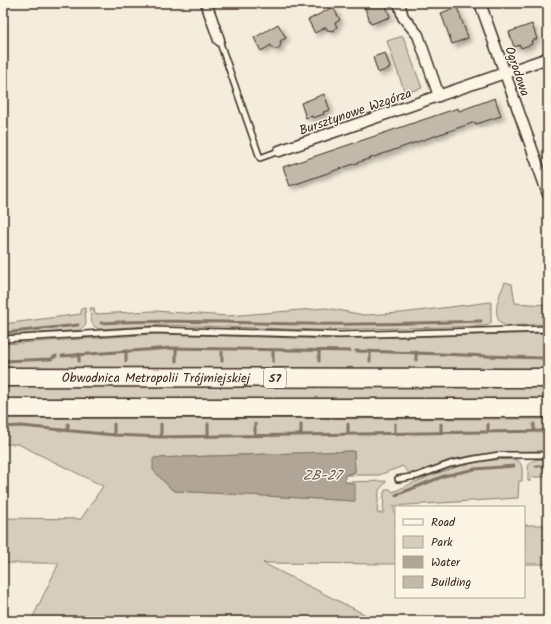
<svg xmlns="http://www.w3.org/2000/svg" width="551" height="624" viewBox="0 0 551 624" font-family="Kalam,sans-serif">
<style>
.green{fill:#d6cdbd;stroke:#887c6e}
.water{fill:#b0a596;stroke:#817466}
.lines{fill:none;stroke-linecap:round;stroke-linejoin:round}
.stream{stroke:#817466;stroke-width:3}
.building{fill:#c3b9aa;stroke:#3b2a1e;filter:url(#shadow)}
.service-casing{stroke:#3b2a1e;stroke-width:8}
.minor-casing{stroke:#3b2a1e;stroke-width:13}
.motorway-casing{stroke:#3b2a1e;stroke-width:21}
.service{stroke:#fcf5e5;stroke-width:5}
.minor{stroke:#fcf5e5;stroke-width:10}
.motorway{stroke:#fcf5e5;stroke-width:18}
.labels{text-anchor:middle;stroke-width:3;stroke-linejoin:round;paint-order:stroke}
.shield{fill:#fcf5e5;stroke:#75675a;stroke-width:1}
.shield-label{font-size:12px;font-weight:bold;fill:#3b2a1e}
.street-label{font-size:13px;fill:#3b2a1e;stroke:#fcf5e5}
.water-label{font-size:14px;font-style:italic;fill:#645548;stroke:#fcf5e5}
</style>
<defs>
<filter id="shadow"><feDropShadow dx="3.5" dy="3.5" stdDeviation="2" flood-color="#0004"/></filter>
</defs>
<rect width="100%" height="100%" fill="#f4eddd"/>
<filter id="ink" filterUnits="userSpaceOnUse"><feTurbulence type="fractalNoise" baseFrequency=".025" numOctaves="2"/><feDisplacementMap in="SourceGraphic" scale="8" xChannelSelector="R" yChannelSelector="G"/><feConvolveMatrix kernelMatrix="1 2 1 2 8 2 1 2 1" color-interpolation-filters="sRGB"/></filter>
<g filter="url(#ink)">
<path class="green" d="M403,36L422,88L405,93L387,41Z
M505,282L512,284L515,303L548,305V324L506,326L500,323C492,310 500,294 505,282Z
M491,302V322L489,325L484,326L320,330L164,325L99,329C89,326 91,316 90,308H94L95,314L154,311L228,316L326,308L364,315L401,313Z
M85,308L86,324L80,330L3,336V324L81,314V309Z
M548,333V369L3,368V344L157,334L330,339Z
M3,385H548V403L3,402Z
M3,418L548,419V451C513,451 480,452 447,461C439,464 419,474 412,473C407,473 405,469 403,466L379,475H345L355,472L354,451L155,458L153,470L171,489L175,491L354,501L345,482L386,481V482L379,490L377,513H383L384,493L386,489H390L393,492C430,475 475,456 517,460C524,464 522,473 522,481H519L518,498L393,506L396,516V564L263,563L378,621H31L59,563H3V518L81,519L103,486L18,444H3Z
M548,459V477H532L531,481H528C528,461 527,459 548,459Z
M524,525H548V564H524Z"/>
<path class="water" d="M354,451L355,472L345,475V482L355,484V501L175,491L171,489L153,470V459L154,458Z"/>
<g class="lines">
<path class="stream" d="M101,323C169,319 236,323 305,324C363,325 422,323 481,321
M3,333L78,325
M222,349V361
M126,351V361
M319,351V361
M356,351C420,352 484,357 548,358
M62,356L172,348L350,351
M416,360V352
M3,361L51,359L56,356
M79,361V354
M176,361V349
M273,361V350
M370,361V351
M68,424V431
M161,424V437
M255,424V435
M395,424V433
M441,424V433
M488,424V431
M534,424V431
M3,427L21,426L114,435L161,437L548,431
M348,434V424
M114,435V424
M301,435V424
M208,436V424
M536,466H548
M396,495L444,476L475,469L514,466"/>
</g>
<path class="building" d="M363,3H385L390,17L371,24Z
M333,7L340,20L335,23L337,27L335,28L334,31L327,30L326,27L315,33L308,20Z
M457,7L468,38L452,44L441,13Z
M278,24L286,38L280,41L281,43L279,49H273L271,45L261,51L254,38Z
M532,24L537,39L531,41L532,44L521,48L520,45L514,47L509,32Z
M385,53L390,68L378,73L373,57Z
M324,94L330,110L323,112L324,114L313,118L312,116L306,118L301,103Z
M495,98L501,116L476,124L475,122L290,186L283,167L458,108L459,111Z"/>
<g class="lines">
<g class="service-casing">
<path id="service" d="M219,40L260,158L279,151
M3,339L151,330L339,335L548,329
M398,479L417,476L450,464L475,459L499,455H548"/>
</g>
<g class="minor-casing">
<path id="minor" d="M206,3L219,40
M399,3L403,17L418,35L439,96
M480,3L548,194
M279,151L548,58"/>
</g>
<g class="motorway-casing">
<g id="motorway">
<path id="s1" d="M3,377L548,378"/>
<path d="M3,408H548"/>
</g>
</g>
<use href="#service" class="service"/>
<use href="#minor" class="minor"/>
<use href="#motorway" class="motorway"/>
</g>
</g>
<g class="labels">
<rect class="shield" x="264" y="368" width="22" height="20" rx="3"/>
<g class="shield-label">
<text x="275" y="382">S7</text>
</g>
<g class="street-label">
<text transform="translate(518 71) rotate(71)" y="5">Ogrodowa</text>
<text transform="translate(355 111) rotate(-19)" y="5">Bursztynowe Wzgórza</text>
<text dy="5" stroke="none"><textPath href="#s1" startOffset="153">Obwodnica Metropolii Trójmiejskiej</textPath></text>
</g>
<g class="water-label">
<text x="322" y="480">ZB-27</text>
</g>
</g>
<rect width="551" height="624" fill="none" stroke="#fcf5e5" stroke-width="16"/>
<rect x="8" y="8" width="535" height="608" fill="none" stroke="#3b2a1e" stroke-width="1.5" filter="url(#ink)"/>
<rect x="395" y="506" width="130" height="92" fill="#fcf5e5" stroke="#afa495"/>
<rect x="403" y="519" width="20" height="6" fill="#fcf5e5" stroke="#afa495"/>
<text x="431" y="526" font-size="12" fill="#3b2a1e">Road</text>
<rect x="403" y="536" width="20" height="12" fill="#d6cdbd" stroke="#afa495"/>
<text x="431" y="546" font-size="12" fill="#3b2a1e">Park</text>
<rect x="403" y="556" width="20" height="12" fill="#b0a596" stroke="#afa495"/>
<text x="431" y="566" font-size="12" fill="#3b2a1e">Water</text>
<rect x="403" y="576" width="20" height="12" fill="#c3b9aa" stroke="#afa495"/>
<text x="431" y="586" font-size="12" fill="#3b2a1e">Building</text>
</svg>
